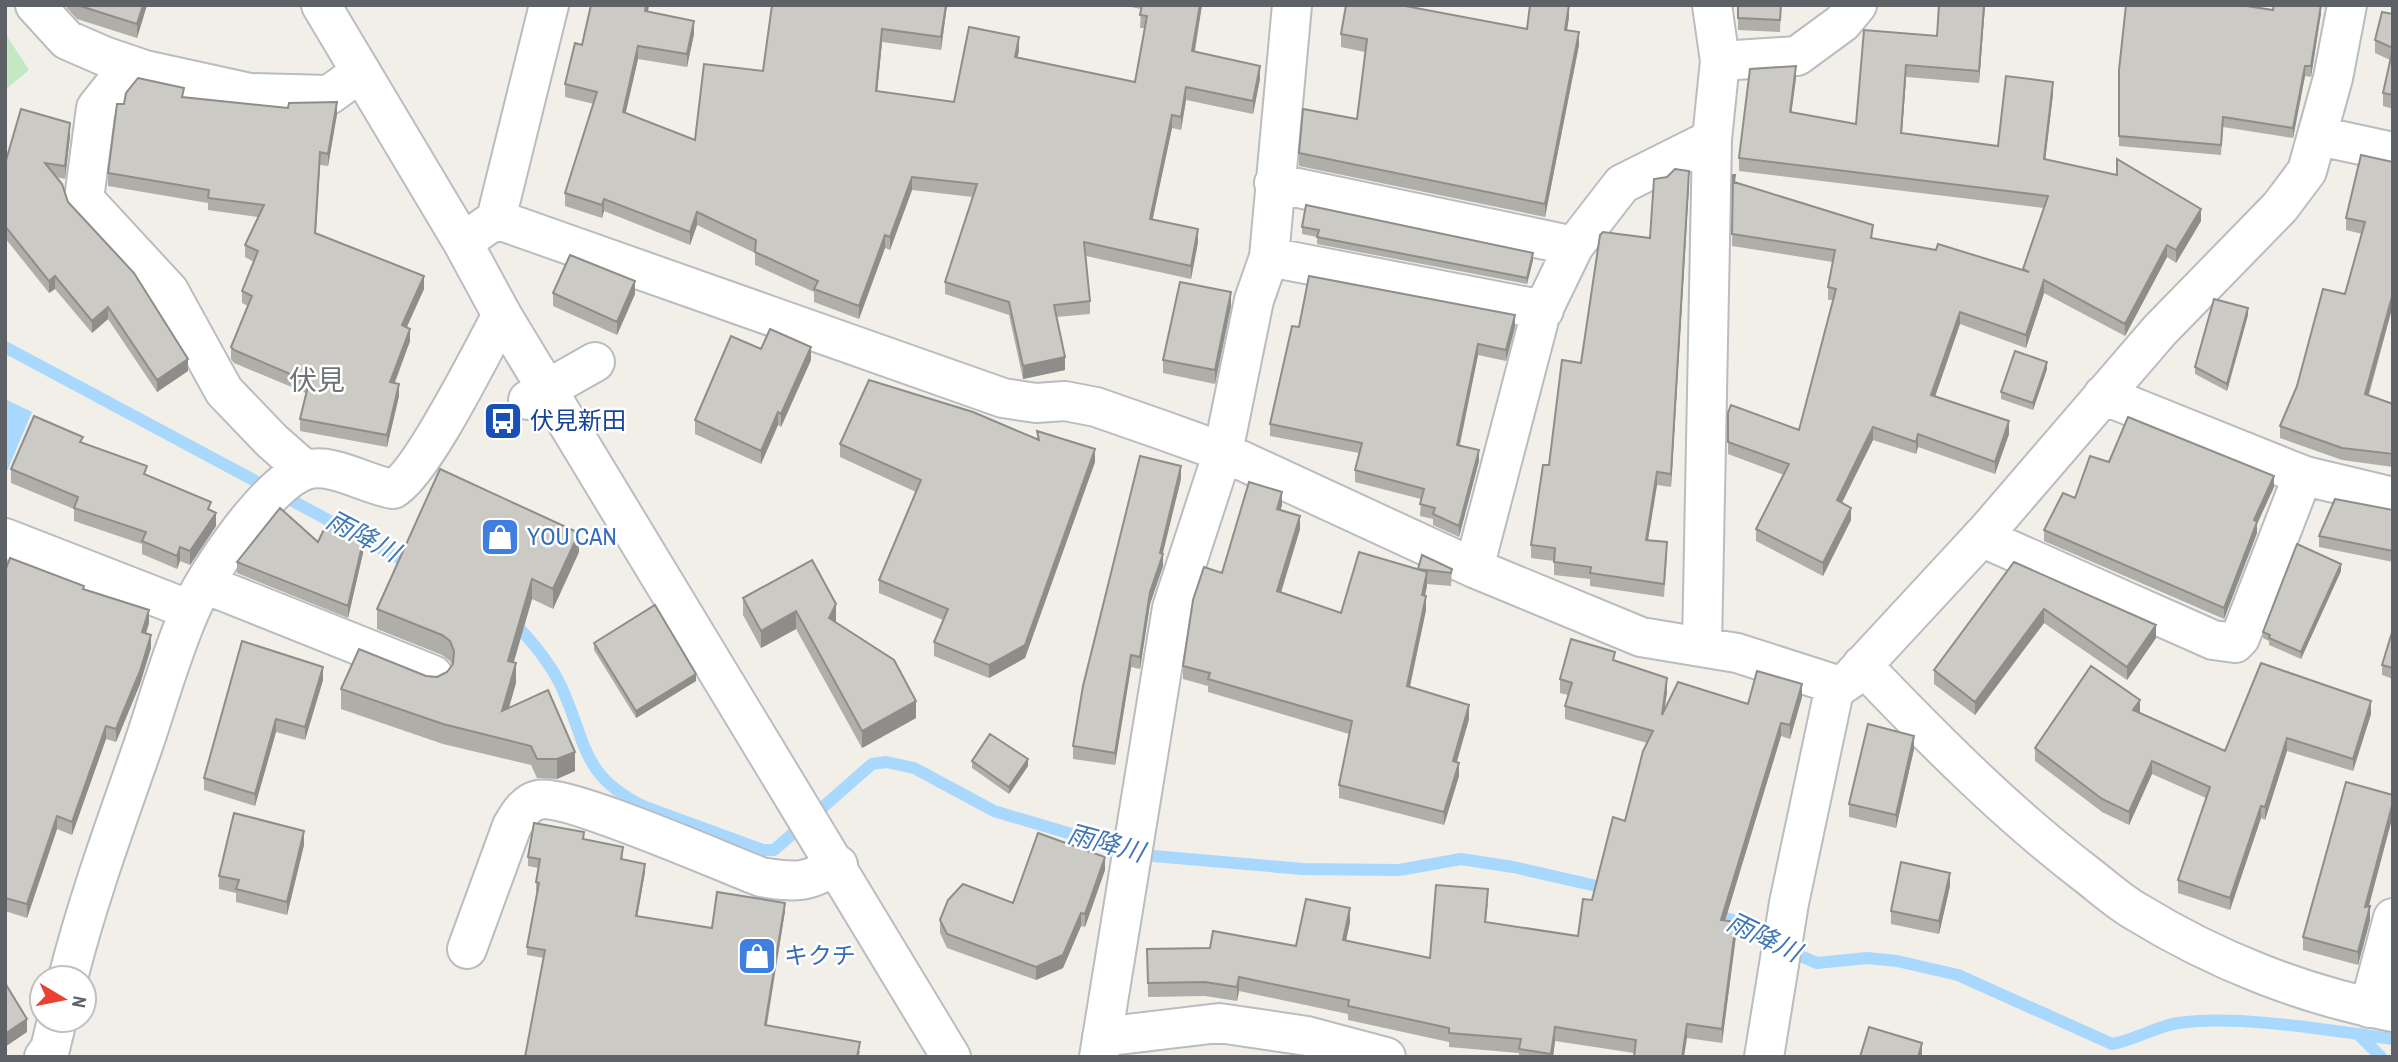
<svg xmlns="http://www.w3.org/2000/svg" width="2398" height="1062" viewBox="0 0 2398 1062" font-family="'Archivo Narrow','Noto Sans JP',sans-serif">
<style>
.green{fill:#c3e8c4}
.water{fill:#a9d8ff}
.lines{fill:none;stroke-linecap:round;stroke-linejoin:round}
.stream{stroke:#a9d8ff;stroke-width:12}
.street-casing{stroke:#b9bcc0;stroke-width:42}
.secondary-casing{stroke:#babdc3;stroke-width:42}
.street{stroke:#fff;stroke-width:38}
.secondary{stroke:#fff;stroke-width:38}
.wall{fill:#afaea9}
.shaded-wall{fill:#8f8d89}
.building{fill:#cccac4;stroke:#8f8d89;stroke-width:2}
.labels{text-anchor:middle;stroke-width:5;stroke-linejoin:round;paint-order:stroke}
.transit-label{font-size:24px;fill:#164399;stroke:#fff;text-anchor:start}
.shop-label{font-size:24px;fill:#366cbe;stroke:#fff;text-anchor:start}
.water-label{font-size:26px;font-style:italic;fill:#4278b5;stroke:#fff}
.quarter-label{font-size:28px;fill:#6f7479;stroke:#fff}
</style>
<rect width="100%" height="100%" fill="#f1efe7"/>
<path class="green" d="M5,33L29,70L5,90Z"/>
<path class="water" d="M5,399L32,412L5,476Z"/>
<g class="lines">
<path class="stream" d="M5,347L414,566
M512,621C531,640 549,661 561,686C587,742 580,776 645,807L763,850H774L872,764L886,762L914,768L994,811L1142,855L1303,869L1399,870L1461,859L1513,867L1610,889
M1709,913L1745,924L1777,946L1817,963L1867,958L1897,961L1958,975L2112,1044C2135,1040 2157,1026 2178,1023C2236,1014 2333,1031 2393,1039
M2359,1035L2381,1057"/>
<g class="street-casing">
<path id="street" d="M35,5L67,40L104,56L145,70L250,93L329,95L361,72
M1720,61L1797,56L1842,23L1857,5
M130,65L96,108L84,199L169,291L224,391L272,441L305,470
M2319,136L2393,152
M1274,183L1574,246
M496,219L1003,398L1036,403L1065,401L1096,407L1162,430L1223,452L1474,568L1641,637L1737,653L1840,686L1849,680L1987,531L2160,330L2280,207L2307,171L2333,78L2347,5
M476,233L496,219L549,5
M1269,257L1544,310
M2103,395L2305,476L2393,497
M528,400L595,362
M1981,537L2213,640L2235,643L2240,638L2303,475
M5,538L190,610
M1474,568L1540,316L1574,246L1622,184L1712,139
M205,584L433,675
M1702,646L1712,139L1720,61L1712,5
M1862,665C1932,738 2005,812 2086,874C2103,887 2119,902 2137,912C2213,959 2305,996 2393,1012
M467,949L512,826C518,816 525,803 538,800C566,793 724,863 761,877C797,883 806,883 838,865
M68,978C88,899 116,823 143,746C158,702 171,654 190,611C205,575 268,482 306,470C332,462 367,485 393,489C422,474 482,351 502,315
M2369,1008L2393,918
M1102,1037L1219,1023L1307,1036L1386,1057
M44,1057L50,1049L57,1020
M1099,1057L1172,608L1223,452L1254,300L1269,257L1292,5
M1764,1057L1789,903L1835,686"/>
</g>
<g class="secondary-casing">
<path id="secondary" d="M321,5L463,243L502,315L951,1057"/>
</g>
<use href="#street" class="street"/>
<use href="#secondary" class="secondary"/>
</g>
<path class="wall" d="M67,5H147L137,38L77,19L67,8Z
M649,5L648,12L694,34L687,67L638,59L625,113L695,140L763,71L947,5L941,50L882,42L877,91L954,102L1019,50L1018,57L1135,82L1145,28H1140L1141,9L1121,5H1202L1195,52L1260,79L1253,114L1186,100L1181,130L1172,128L1152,219L1198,242L1191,279L1086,256L1090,301V314L1056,317L1065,370L1023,379L1009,315L945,294V282L973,197L912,190L890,250L885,248L859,319L814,302V292L755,265V253L697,225L690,245L604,211L602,218L565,206V193L594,104L565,97V84L582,45Z
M1738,5H1781L1780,32L1738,30Z
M1985,5L1979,83L1906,77L1902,133L1998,146L2053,94L2045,159L2201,221L2176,263L2167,257L2125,336L2044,293L2026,348L1960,324L1935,397L2009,434L1995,474L1918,447L1916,454L1873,440L1841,503L1851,520L1823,576L1756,541V529L1784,475L1728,454V413L1799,430L1833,300H1828V287L1833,262L1732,246L1733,175L1735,183L1873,238L2023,270L2044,208L1739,171V158L1796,78L1791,112L1856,124L1864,30L1937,36Z
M1407,7L1527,29L1569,17L1567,30L1579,45L1545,217L1299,166V153L1357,119L1365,52L1341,47V34Z
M2273,10L2321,13L2311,77L2305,76L2293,138L2223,127L2221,155L2119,146V70Z
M2393,14V109L2383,106V93L2390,60L2375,53V40Z
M184,97L337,114L328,166L320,165L316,233L424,289L406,327L410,341L395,383L399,396L387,447L300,431V419L306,393L234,363L231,359V347L248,306L242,303V291L254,262L245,257V245L258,217L208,210V203L108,186V173L124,104Z
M70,136L65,179L56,177L68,202L188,371L157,392L108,319L92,333L55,289L49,293L5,238V164Z
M2393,162V305L2369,395L2393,404V467L2342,460L2280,438V426L2345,294L2362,234L2346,230V218Z
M1689,184L1671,487L1657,485L1648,540L1667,555L1664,597L1590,586V579L1554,575V561L1531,558V545L1549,465L1581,363Z
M1302,227L1533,260L1527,284L1317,244V237L1302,234Z
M553,293L635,294L617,335L553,306Z
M1231,306L1215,384L1163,373V360Z
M2248,315L2227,391L2195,374V367Z
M1299,327H1515L1506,361L1478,355L1460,445L1479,461L1459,537L1433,525V519L1420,516L1421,499L1355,482V470L1359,453L1270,436V424Z
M761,349L811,360L781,427L778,425L761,464L695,434V420Z
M2047,369L2033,410L2001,399V392Z
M1037,431L1095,462L1025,658L989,678L934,656V642L943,620L879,593V580L916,492L840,457V444L1037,439Z
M83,443L211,510L216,526L190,565L180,561L177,569L142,554V544L74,521V509L11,483V469Z
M2109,462L2274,487L2257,524V533L2224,619L2044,541V530Z
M1181,479L1162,554L1163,566L1150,604L1140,669L1131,667L1115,765L1073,759V746Z
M1282,505L1280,510L1300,529L1281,593L1341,613L1418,570L1452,569L1451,586L1427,584L1425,596L1426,610L1410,687L1469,719L1457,762L1459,776L1444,825L1339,798V785L1349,734L1208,692V686L1183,679V666L1222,573Z
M2393,510V562L2319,547V536Z
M318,542L363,553L348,618L237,573V562Z
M579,552L553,609L532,599L514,662L516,683L509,708L575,771L557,779L537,778L531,765L443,744L341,709V689L426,676L437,677L447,672L452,665L450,661L442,655L377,629V609Z
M2014,562L2156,638L2127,680L2044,623L1975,715L1934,684V670Z
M5,571L84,589L149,623L146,634L151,648L140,684L116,742L106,739L72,835L57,829L27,918L5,911Z
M2341,571L2301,659L2269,645V641L2263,638V632Z
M743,598L836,622L916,718L862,748L796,629L761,648L743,615Z
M2393,629V679L2382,675V665Z
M594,643L696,681L636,718L594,650Z
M1615,661L1667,692L1664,710L1748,704L1802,697L1790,739L1781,736L1725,921L1736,936L1722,1043L1687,1038L1634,1053L1555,1041L1553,1057H1519V1053L1449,1047V1042L1348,1020V1014L1239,991L1237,1001L1205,996L1148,997L1147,949L1296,946L1350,922L1346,941L1430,958L1488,903L1486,922L1578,936L1625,821L1647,743L1565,719V706L1568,695L1560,693V679Z
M323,680L305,740L276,732L255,806L204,790V778Z
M2140,713L2225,751L2371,714L2353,771L2287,751L2265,820L2261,818L2230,910L2178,893V880L2206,798L2152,774L2129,825L2102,812L2035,761V748Z
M1914,749L1896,828L1849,817V804Z
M972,761L1028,766L1009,794L972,768Z
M2393,795V815L2368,907L2370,920L2358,965L2303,950V937Z
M584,840L623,855L622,860L645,872L637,916L712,928L785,911L767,1025L860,1051L859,1057H525L544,958L527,955V947L537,891H536V882L538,868L528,866V857Z
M304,845L287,915L236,902V893L219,889V876Z
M1105,870L1085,927L1081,926L1063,968L1036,980L947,948L940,933V920L1013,903Z
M1950,886L1939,934L1891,924V911Z"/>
<path class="shaded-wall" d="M143,5H147L137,38V24Z
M646,5H649L645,24V11Z
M946,5H947L941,50V37Z
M1200,5H1202L1192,64V51Z
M1569,5V17L1565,43V30Z
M1984,5H1985L1979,83V71Z
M2321,5V13L2311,77V66Z
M694,21V34L687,67V54Z
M882,29V42L876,104V91Z
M1579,32V45L1545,217V204Z
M1019,37V50L1015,70V57Z
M638,46V59L623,125V112Z
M1906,65V77L1901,145V133Z
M1260,66V79L1253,114V101Z
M1796,66V78L1790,124V112Z
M2305,66V76L2293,138V128Z
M2053,82V94L2044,171V159Z
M1186,87V100L1181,130V117Z
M337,102V114L328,166V154Z
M1172,115V128L1150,232V219Z
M70,123V136L65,179V166Z
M320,152V165L315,245V233Z
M1689,171V184L1671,487V474Z
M912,177V190L890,250V237Z
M604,199V211L602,218V205Z
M2201,209V221L2176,263V250Z
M697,212V225L690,245V232Z
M1198,229V242L1191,279V266Z
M885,235V248L859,319V306Z
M2167,245V257L2125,336V324Z
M1533,253V260L1527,284V278Z
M55,276V289L49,293V281Z
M424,276V289L402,338V325Z
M2044,280V293L2026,348V335Z
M635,281V294L617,335V322Z
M1231,292V306L1215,384V370Z
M2393,293V305L2365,406V394Z
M108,307V319L92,333V321Z
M2248,308V315L2227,391V384Z
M1960,312V324L1931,408V395Z
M1515,315V327L1506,361V350Z
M410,329V341L390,394V382Z
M1478,344V355L1457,456V445Z
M811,347V360L781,427V414Z
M1065,357V370L1023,379V366Z
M188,359V371L157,392V380Z
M2047,362V369L2033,410V403Z
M399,384V396L387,447V435Z
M778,412V425L761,464V451Z
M2009,421V434L1995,474V462Z
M1873,427V440L1837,513V500Z
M1918,434V447L1916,454V442Z
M1095,449V462L1025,658L989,678V665Z
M1479,450V461L1459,537V526Z
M1181,466V479L1162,557L1163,554V566L1150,604L1140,669V657L1150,592Z
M1657,472V485L1646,552V540Z
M2274,476V487L2257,524V533L2224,619V608L2254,520Z
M1282,492V505L1277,522V509Z
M1851,508V520L1823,576V563Z
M216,513V526L190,565V551Z
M1300,516V529L1277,605V591Z
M579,533V552L553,609V589Z
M363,542V553L348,618V606Z
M180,547V561L177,569V556Z
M2341,564V571L2301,659V652Z
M1427,572V586L1422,609V595Z
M532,579V599L508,681V661Z
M1426,596V610L1407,699V686Z
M836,604V622L829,635V618Z
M2044,609V623L1975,715V702Z
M149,610V623L142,645V632Z
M796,611V629L761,648V631Z
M2156,625V638L2127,680V667Z
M151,635V648L140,684L116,742V729Z
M1131,655V667L1115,765V753Z
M516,663V683L502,731V711Z
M323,667V680L305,740V727Z
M696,674V681L636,718V711Z
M1667,678V692L1662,729V715Z
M1802,684V697L1790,739V725Z
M2140,700V713L2133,723V710Z
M916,701V718L862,748V731Z
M2371,701V714L2353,771V759Z
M1469,705V719L1453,774V761Z
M276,719V732L255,806V794Z
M1781,723V736L1721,934V920Z
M106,726V739L72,835V822Z
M1914,736V749L1896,828V815Z
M2287,738V751L2265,820V807Z
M575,752V771L557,779V759Z
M1028,759V766L1009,794V787Z
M2152,761V774L2129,825V812Z
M1459,763V776L1444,825V812Z
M2393,802V815L2365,921V907Z
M2261,806V818L2230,910V898Z
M57,816V829L27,918V904Z
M304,831V845L287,915V902Z
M1105,857V870L1085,927V914Z
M645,864V872L636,924V916Z
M1950,873V886L1939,934V921Z
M785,903V911L765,1033V1025Z
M2370,906V920L2358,965V952Z
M1350,908V922L1343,954V940Z
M1081,913V926L1063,968L1036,980V967Z
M1736,922V936L1722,1043V1029Z
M1239,977V991L1237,1001V987Z
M27,1019V1032L5,1047V1034Z
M1687,1024V1038L1684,1057H1682Z
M1555,1027V1041L1553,1057H1551Z
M1922,1043V1057H1918Z"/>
<path class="building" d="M77,5H143L137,24Z
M591,5H646L645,11L694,21L687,54L638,46L623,112L695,140L704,64L763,71L772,5H946L941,37L882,29L876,91L954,102L969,27L1019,37L1015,57L1135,82L1147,16L1140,15L1142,5H1200L1192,51L1260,66L1253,101L1186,87L1181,117L1172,115L1150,219L1198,229L1191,266L1084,242L1090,301L1054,305L1065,357L1023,366L1009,302L945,282L977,184L912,177L890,237L885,235L859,306L814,289L818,281L755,252L756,240L697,212L690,232L604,199L602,205L565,193L597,92L565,84L575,43L582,45Z
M1346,5H1405V6L1527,29L1530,5H1569L1565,30L1579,32L1545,204L1299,153L1303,109L1357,119L1367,39L1341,34Z
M1738,5H1781L1780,20L1738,18Z
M1939,5H1984L1979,71L1906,65L1901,133L1998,146L2006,76L2053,82L2044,159L2117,175V159L2201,209L2176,250L2167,245L2125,324L2044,280L2026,335L1960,312L1931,395L2009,421L1995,462L1918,434L1916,442L1873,427L1837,500L1851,508L1823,563L1756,529L1789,464L1728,442V413L1731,405L1799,430L1836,289L1828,287L1835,250L1732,234L1733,175H1735L1734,182L1873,225L1871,238L1936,250L1938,244L2029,272L2023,269L2048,196L1739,158L1750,69L1796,66L1790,112L1856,124L1864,30L1937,36Z
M2126,5H2240L2273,10L2274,5H2321L2311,66H2305L2293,128L2223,117L2221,145L2119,136V70Z
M2382,12L2393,14V95L2383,93L2393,48L2375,40Z
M138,78L184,88L182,97L288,108L289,103L337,102L328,154L320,152L315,233L424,276L402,325L410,329L390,382L399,384L387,435L300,419L309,382L234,350L231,347L252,296L242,291L258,251L245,245L264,205L208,198L209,190L108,173L117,104H124L126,93Z
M21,109L70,123L65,166L45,163L62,184L68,202L134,273L188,359L157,380L108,307L92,321L55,276L49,281L5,226V164Z
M2361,155L2393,162V293L2365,394L2393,404V454L2342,448L2280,426L2297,386L2323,289L2345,294L2365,222L2346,218Z
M1675,169L1689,171L1671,474L1657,472L1646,540L1667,542L1664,584L1590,573L1591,567L1554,562L1555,548L1531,545L1543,465H1549L1562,360L1581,363L1600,235L1603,232L1650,238L1654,179L1667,177Z
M1306,205L1533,253L1527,278L1317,237L1319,230L1302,227Z
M570,255L635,281L617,322L553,293Z
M1309,276L1515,315L1506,350L1478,344L1457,445L1479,450L1459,526L1433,514L1435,508L1420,504L1424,489L1355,470L1362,443L1270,424L1292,326L1299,327Z
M1180,282L1231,292L1215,370L1163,360Z
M2214,299L2248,308L2227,384L2195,367Z
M770,329L811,347L781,414L778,412L761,451L695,420L731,336L761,349Z
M2015,351L2047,362L2033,403L2001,392Z
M869,380L973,412L1039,440L1037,431L1095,449L1025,645L989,665L934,642L948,609L879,580L921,480L840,444Z
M34,416L83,437L80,442L147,466L144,474L211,502L208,509L216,513L190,551L180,547L177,556L142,541L146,532L74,508L78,497L11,469Z
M2128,417L2274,476L2254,520L2257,522L2224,608L2044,530L2063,493L2075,498L2090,456L2109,462Z
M1140,456L1181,466L1160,553L1163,554L1150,592L1140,657L1131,655L1115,753L1073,746L1083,686Z
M440,469L579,533L553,589L532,579L508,661L516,663L502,711L548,690L575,752L557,759H537L531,746L443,724L341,689L359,649L426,676L437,677L447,672L453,664L454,651L450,641L442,635L377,609Z
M1249,482L1282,492L1277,509L1300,516L1277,591L1341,613L1359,552L1427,572L1422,595L1426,596L1407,686L1469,705L1453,761L1459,763L1444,812L1339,785L1352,721L1208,679L1210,673L1183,666L1193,600L1204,567L1222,573Z
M2335,499L2393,510V551L2319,536Z
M280,508L318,542L326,525L363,542L348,606L237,562Z
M2297,544L2341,564L2301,652L2269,638L2270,635L2263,632Z
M1422,555L1452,569L1451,573L1418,569Z
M10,558L84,586L83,589L149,610L142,632L151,635L140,671L116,729L106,726L72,822L57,816L27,904L5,898V571Z
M812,560L836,604L829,618L894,660L916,701L862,731L796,611L761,631L743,598Z
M2014,562L2156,625L2127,667L2044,609L1975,702L1934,670Z
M655,605L696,674L636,711L594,643Z
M2393,629V668L2382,665Z
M1571,639L1615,652L1613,660L1667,678L1662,715L1678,682L1748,704L1757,671L1802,684L1790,725L1781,723L1721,920L1736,922L1722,1029L1687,1024L1682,1057H1634L1636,1040L1555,1027L1551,1054L1519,1049L1521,1039L1449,1033V1028L1348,1006L1349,1000L1239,977L1237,987L1205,982L1148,983L1147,949L1210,948L1213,931L1296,946L1306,899L1350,908L1343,940L1430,958L1436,885L1488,889L1485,922L1578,936L1583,899L1592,900L1613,817L1625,821L1643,751L1653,731L1565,706L1572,683L1560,679Z
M242,641L323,667L305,727L276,719L255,794L204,778Z
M2261,663L2371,701L2353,759L2287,738L2265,807L2261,806L2230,898L2178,880L2210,787L2152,761L2129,812L2102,799L2035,748L2091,666L2140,700L2133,710L2225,751Z
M1868,724L1914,736L1896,815L1849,804Z
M990,734L1028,759L1009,787L972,761Z
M2346,782L2393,795V802L2365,907L2370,906L2358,952L2303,937Z
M234,813L304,831L287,902L236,889L239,880L219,876Z
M534,823L584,832L583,839L623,847L621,859L645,864L636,916L712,928L717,892L785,903L765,1025L860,1042L857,1057H525L545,950L527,947L539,883L536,882L540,859L528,857Z
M1038,833L1105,857L1085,914L1081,913L1063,955L1036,967L947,934L940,920L948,900L963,884L1013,903Z
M1901,862L1950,873L1939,921L1891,911Z
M5,983L27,1019L5,1034Z
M1869,1027L1922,1043L1918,1057H1860Z"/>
<defs>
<g id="bus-square" transform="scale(2.0125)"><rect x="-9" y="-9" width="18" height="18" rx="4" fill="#1a4fb4" stroke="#fff"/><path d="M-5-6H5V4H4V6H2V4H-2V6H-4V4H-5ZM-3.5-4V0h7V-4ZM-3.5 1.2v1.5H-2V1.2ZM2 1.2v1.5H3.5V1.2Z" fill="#fff"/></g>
<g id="shop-square" transform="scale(2.0125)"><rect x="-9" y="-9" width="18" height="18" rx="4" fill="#3f7fe0" stroke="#fff"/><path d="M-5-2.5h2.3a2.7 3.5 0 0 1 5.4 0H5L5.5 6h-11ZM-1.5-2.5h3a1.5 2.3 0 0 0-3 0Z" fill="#fff"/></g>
</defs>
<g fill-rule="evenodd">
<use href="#bus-square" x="503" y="421"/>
<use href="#shop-square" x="500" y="537"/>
<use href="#shop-square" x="757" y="956"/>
</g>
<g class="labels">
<g class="transit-label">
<text x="530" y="429">伏見新田</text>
</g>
<g class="shop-label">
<text x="527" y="545">YOU CAN</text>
<text x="784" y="964">キクチ</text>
</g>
<g class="water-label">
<text transform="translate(363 536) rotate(28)" y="9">雨降川</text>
<text transform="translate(1106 843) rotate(15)" y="9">雨降川</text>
<text transform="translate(1764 937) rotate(26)" y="9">雨降川</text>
</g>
<g class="quarter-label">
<text x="317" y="390">伏見</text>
</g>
</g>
<rect width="2398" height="1062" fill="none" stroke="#5e6267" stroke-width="14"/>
<g transform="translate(63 999) rotate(100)"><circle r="33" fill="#ffffff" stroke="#bfc0c2" stroke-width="2"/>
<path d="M0-5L12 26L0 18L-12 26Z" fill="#ed4130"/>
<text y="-10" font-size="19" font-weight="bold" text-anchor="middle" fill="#5e6267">N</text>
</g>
</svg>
